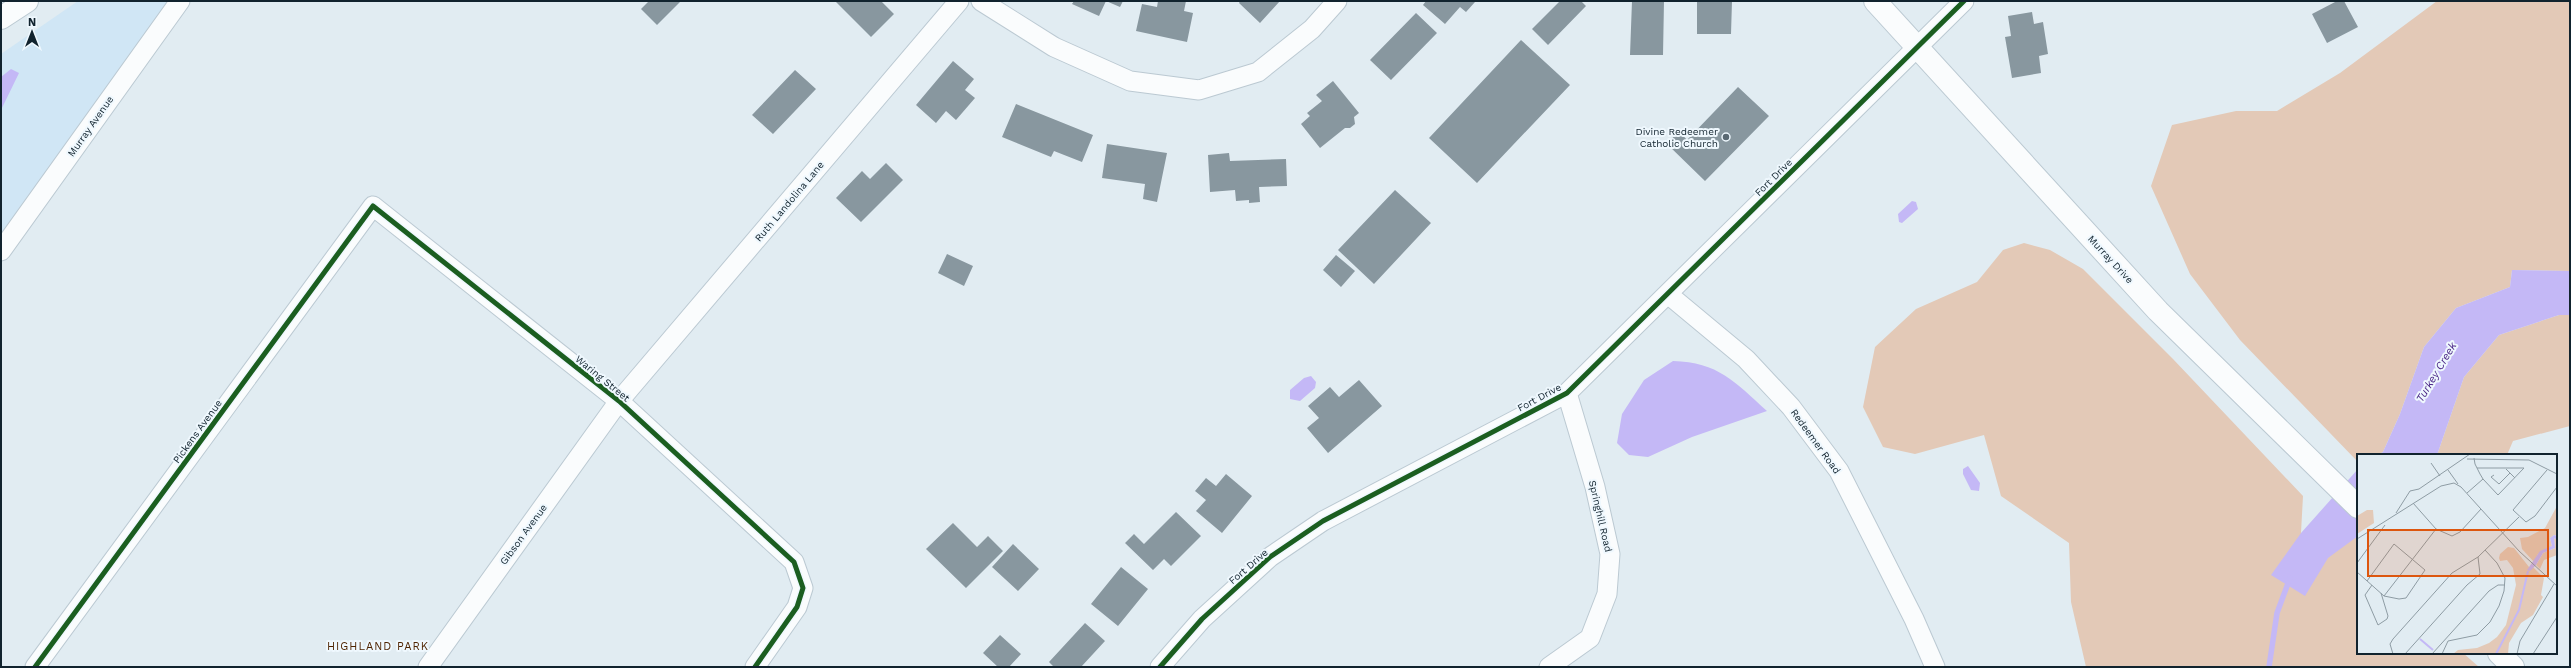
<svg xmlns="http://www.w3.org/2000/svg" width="2571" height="668" viewBox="0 0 2571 668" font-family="'Work Sans',sans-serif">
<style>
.built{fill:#d0e6f5}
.green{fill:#e3c9b7}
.water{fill:#c4b8f6}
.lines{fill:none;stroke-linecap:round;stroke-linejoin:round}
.stream{stroke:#c4b8f6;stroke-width:5.5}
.building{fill:#88979f}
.minor-casing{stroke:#bbc9d2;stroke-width:21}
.tertiary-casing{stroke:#bbc9d2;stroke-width:24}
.minor{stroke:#fafcfd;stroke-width:19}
.tertiary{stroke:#fafcfd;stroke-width:22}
.cycleway-casing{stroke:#eff8fe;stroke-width:8}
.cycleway{stroke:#1b5e20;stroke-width:5}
.poi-dot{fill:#5a6973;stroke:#eff8fe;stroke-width:1.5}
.labels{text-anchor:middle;stroke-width:4;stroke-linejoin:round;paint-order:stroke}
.street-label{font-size:10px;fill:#11232e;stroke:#eff8fe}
.poi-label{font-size:10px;fill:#11232e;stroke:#eff8fe;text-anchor:end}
.water-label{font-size:11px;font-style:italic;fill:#4b2787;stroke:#eff8fe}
.neighbourhood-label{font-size:11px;letter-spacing:1px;fill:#4e2300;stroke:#eff8fe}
.inset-river{fill:none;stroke:#c4b8f6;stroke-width:2}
.inset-road{fill:none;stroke:#8e9ca4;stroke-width:1}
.view{fill:#dd560e;fill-opacity:0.15;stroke:#dd560e;stroke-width:2}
.inset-edge{fill:none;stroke:#11232e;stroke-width:2}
</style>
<rect width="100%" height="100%" fill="#e1ecf2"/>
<path class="built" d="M78,1H180L1,251V54Z"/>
<path class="green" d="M2437,1H2570V271L2512,270L2510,287L2456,308L2424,347L2400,414L2383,452L2378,455H2358V462L2240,340L2190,274L2151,186L2172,125L2236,111H2277L2340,73Z
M2024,243L2050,250L2083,269L2173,359L2303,496L2301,533L2358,538V653H2463L2479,667H2086L2071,602L2069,543L2001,496L1984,435L1915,454L1883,447L1863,407L1875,347L1916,309L1977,282L2003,250Z
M2559,315H2570V426L2513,441L2507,455H2437L2464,377L2499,335Z"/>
<path class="water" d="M11,69L19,73L1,110V77Z
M1912,201L1916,202L1918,209L1902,223L1899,222L1898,214Z
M2512,270L2570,271V315H2559L2499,335L2464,377L2437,455H2378L2383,452L2400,414L2424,347L2456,308L2510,287Z
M1673,361C1718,362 1735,382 1767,411L1692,437L1648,457L1629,455L1617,443L1622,414L1644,380Z
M1311,376L1316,382L1315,388L1300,401L1290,399V390L1304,378Z
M1968,466L1980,483L1979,491L1971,490L1963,474V469Z
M2358,469V536L2328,558L2305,596L2271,575L2301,533Z"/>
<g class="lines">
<path class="stream" d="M2269,667L2277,613L2290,578"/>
</g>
<path class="building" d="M649,1H681L657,25L641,9Z
M835,1H881L894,14L871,37Z
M1074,1H1123L1120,7L1106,1L1099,16L1072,4Z
M1158,1H1186L1184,11L1193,13L1187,42L1136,31L1142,4L1157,7Z
M1240,1H1280L1260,23L1239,3Z
M1426,1H1474L1475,2L1466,12L1460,7L1445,24L1423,5Z
M1560,1H1581L1586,6L1548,45L1532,29Z
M1632,1H1664L1663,55H1630Z
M1697,1H1732L1731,34H1697Z
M2337,1H2344L2358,27L2327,43L2312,14Z
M2032,12L2034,24L2043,22L2048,54L2039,56L2041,73L2012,78L2005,37L2011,36L2008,16Z
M1416,13L1437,33L1391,80L1370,60Z
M1521,40L1570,85L1477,183L1429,138Z
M953,61L974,79L965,90L975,98L956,120L946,111L936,123L916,105Z
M795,70L816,89L773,134L752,115Z
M1333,81L1359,113L1354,117L1355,124L1350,128H1345L1320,148L1301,124L1310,116L1307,113L1322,101L1316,95Z
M1738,87L1769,116L1705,181L1667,144L1679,131L1687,140Z
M1016,104L1093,135L1082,162L1054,151L1051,157L1002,137Z
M1107,144L1167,153L1157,202L1143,199L1145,184L1102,178Z
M1229,153L1230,161L1286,159L1287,186L1259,187L1260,202L1249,203V200L1236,201L1235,190L1210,192L1208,155Z
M886,163L903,180L861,222L836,198L862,171L870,179Z
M1395,190L1431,223L1374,284L1338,250Z
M947,254L973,266L964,286L938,273Z
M1336,255L1355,271L1341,287L1323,270Z
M1359,380L1382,406L1328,453L1307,428L1319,418L1308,406L1330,387L1339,397Z
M1226,474L1252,496L1222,533L1196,511L1206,500L1195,491L1206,478L1216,486Z
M1176,512L1201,536L1171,566L1164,559L1153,570L1125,543L1134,534L1144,544Z
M953,523L977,547L988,536L1003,551L966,588L926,549Z
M1013,544L1039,569L1018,591L992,567Z
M1121,567L1148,589L1118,626L1091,604Z
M1085,623L1105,641L1081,667H1054L1049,662Z
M1000,635L1021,654L1009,667H998L983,653Z"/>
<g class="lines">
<g class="minor-casing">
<path id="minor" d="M981,1L1054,47L1130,81L1199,90L1258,72L1312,29L1337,1
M1,251L180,1
M1669,295L1746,359L1791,407L1839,471L1914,619L1935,667
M35,667L373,206L619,401L794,562L803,588L797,607L755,667
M428,667L619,401L959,1
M1160,667L1202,619L1270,557L1323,521L1567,393L1964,1
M1549,667L1590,638L1607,594L1610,554L1595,487L1567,393"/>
</g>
<g class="tertiary-casing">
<path id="tertiary" d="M1875,1L2158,311L2358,507
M1,18L27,1
M2499,653L2513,667"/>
</g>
<use href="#minor" class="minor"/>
<use href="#tertiary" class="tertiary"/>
<g class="cycleway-casing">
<path id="cycleway" d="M35,667L373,206L619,401L794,562L803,588L797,607L755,667
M1160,667L1202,619L1270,557L1323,521L1567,393L1964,1"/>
</g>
<use href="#cycleway" class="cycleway"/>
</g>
<circle class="poi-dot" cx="1726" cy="137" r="4"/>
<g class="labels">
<g class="street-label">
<text transform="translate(90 126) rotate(-55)" y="4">Murray Avenue</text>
<text transform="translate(1773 177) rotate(-45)" y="4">Fort Drive</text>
<text transform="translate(789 201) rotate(-50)" y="4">Ruth Landolina Lane</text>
<text transform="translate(2111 259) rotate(47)" y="4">Murray Drive</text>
<text transform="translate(603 378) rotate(39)" y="4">Waring Street</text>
<text transform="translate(1539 397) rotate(-28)" y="4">Fort Drive</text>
<text transform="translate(197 431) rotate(-54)" y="4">Pickens Avenue</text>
<text transform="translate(1816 441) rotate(54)" y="4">Redeemer Road</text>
<text transform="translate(1601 516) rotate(77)" y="4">Springhill Road</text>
<text transform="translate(523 534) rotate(-54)" y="4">Gibson Avenue</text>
<text transform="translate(1248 566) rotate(-41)" y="4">Fort Drive</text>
</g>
<g class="poi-label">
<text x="1718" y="135">Divine Redeemer<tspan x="1718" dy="12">Catholic Church</tspan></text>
</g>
<g class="water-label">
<text transform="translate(2436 372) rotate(-59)" y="4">Turkey Creek</text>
</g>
<g class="neighbourhood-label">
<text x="378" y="650">HIGHLAND PARK</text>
</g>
</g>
<g transform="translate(2357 454)">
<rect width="200" height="200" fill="#e1ecf2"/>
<path d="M200,52V82L197,81L193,84L195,92L181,100L177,108L165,95L163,84L171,83L188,74ZM10,56H16L17,69L0,80V62ZM197,84L200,86V101L187,106L183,115L179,111L186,99L198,94ZM151,93L157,94L172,113H176L187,124L184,141L186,143L176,161L164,169L152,189L151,200H96L101,196L120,194L132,189L140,183L149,171L159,131L156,114L150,106L143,107L142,104L143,100Z" fill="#e3c9b7"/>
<path d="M197,81L200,82V86L197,84L198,94L186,99L179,111L173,117L170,116L183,97L195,92L193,84Z" fill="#c4b8f6"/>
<path class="inset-river" d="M63,185L76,196M139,200L162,156L171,117"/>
<path class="inset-road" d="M117,4L118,10L123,20L126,25L141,41L167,14H120M110,5L172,6L200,20M74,9L83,22M149,15L158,24M91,16L101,30M190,16L156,56L169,68L178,62L200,33M137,21L134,23L142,30L153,19M110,39L126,25M56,49L79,75L95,82L103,78L124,55M39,59L53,37L62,35L113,0M0,85L84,32L97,29L104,33L162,97L200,132M0,109L28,71M0,118L27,142L42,145L49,144L68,116L37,90L10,127M15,131L8,141L21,171L30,165L31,162L24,139M27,142L79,75M36,200L33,190L36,185L95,119L121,103L162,63M48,200L110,131L123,120L121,103M75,200L132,137L141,131H148M85,200L91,187L120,181L133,168L142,152L147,137L148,124L140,109L128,96M160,200L163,187L197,130M176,200L200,163"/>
<path class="view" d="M11,76H191V122H11Z"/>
<rect width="200" height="200" class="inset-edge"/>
</g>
<rect width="2571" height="668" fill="none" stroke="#11232e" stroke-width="4"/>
<g transform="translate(32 32)" stroke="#eff8fe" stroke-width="3" paint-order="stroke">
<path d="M0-3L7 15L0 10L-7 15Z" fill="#11232e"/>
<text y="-6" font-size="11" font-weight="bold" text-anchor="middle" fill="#11232e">N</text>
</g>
</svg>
